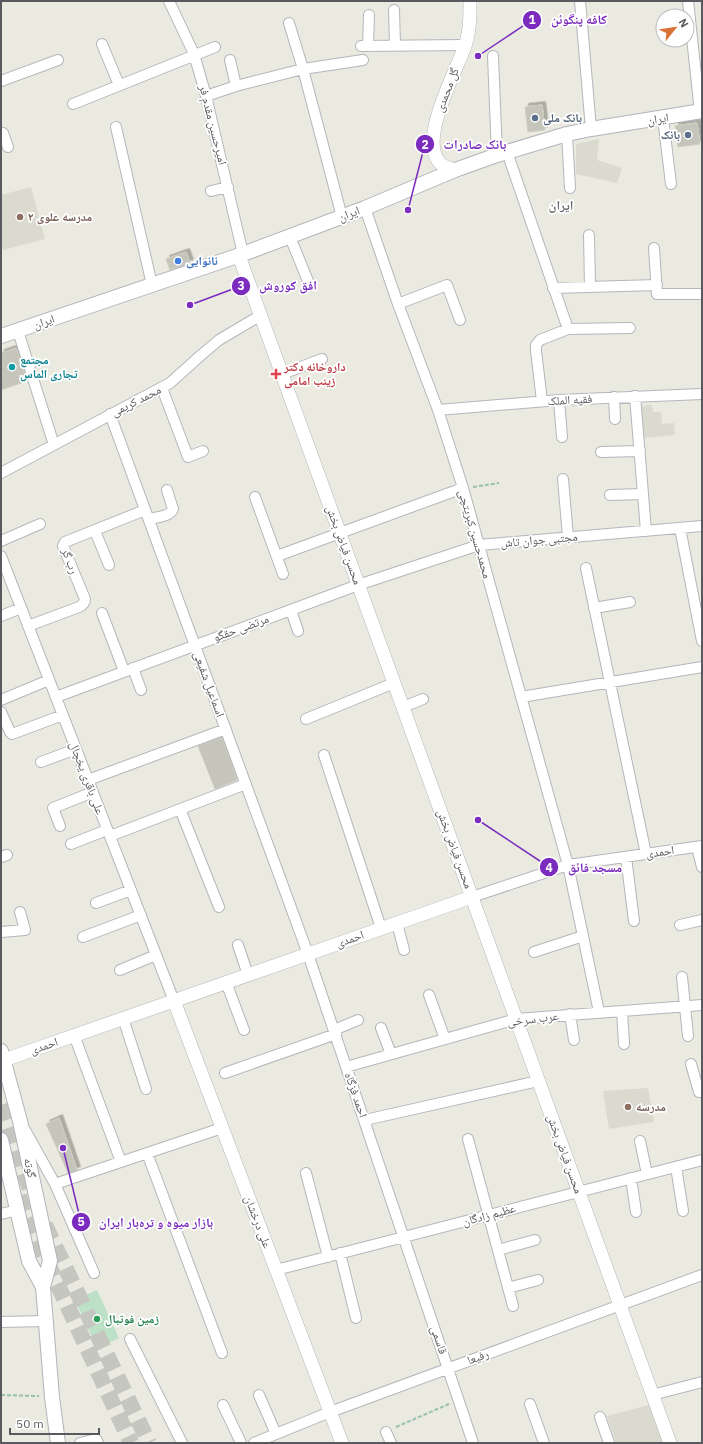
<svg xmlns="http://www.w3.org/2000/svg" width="703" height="1444" viewBox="0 0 703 1444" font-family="'IBM Plex Sans','Noto Naskh Arabic',sans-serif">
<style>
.education{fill:#dadace}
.green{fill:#bde1c7}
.building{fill:#c5c5bc;stroke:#cecebf;filter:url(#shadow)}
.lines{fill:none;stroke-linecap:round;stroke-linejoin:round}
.primary-tunnel{stroke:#c6c6c0;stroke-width:16;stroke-dasharray:16 8;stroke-linecap:butt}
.minor-casing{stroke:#b5b6bc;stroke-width:12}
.tertiary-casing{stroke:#b5b6bc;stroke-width:14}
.secondary-casing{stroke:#b3b4bb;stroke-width:16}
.path{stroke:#98c0ae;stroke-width:2;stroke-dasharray:4 2;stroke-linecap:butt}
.minor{stroke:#fff;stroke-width:10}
.tertiary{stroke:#fff;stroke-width:13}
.secondary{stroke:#fff;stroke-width:14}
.service-dot{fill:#5c6f8a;stroke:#fff;stroke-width:1.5}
.education-dot{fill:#8d6e63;stroke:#fff;stroke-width:1.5}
.shop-dot{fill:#3f7fe0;stroke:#fff;stroke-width:1.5}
.culture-dot{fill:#0f9aa8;stroke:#fff;stroke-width:1.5}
.health-dot{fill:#e0444e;stroke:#fff;stroke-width:1.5}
.leisure-dot{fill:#2e9e5b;stroke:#fff;stroke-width:1.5}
.labels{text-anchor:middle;stroke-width:3.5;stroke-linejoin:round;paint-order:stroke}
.street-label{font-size:12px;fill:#585a5f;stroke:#fff}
.service-label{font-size:12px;font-weight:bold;fill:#4e5e75;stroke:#fff;text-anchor:start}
.education-label{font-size:12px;font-weight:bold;fill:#785e54;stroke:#fff;text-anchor:start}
.shop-label{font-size:12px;font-weight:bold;fill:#366cbe;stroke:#fff;text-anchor:start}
.culture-label{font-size:12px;font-weight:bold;fill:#0d838f;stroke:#fff;text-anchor:start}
.health-label{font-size:12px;font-weight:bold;fill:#be3a42;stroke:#fff;text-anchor:start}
.leisure-label{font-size:12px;font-weight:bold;fill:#27864d;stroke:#fff;text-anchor:start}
.neighbourhood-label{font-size:13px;font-weight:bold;fill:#696b71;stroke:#fff}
.leader{fill:none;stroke:#7b2cbf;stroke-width:1.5}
.callout-dot{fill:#7b2cbf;stroke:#fff;stroke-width:1.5}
.mark-label{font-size:12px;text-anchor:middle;font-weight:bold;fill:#fff}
.callout-label{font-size:13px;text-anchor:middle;font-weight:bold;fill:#7b2cbf;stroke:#fff;stroke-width:3.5;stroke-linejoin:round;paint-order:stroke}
</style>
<defs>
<filter id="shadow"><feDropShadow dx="3.5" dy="-3.5" stdDeviation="0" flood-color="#0004"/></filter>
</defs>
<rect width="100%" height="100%" fill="#eaeae0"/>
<path class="education" d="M599,139L597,160L622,168L617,183L576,174V144Z
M31,187L45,239L3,250L1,241V195Z
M652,405L653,412H661L662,424L674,423L675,435L643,438L640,406Z
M648,1088L654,1122L609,1129L603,1091Z
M649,1405L664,1443H616L607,1416Z"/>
<path class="green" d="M97,1290L119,1338L97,1348L75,1300Z"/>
<path class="building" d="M542,105L545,130L528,132L525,107Z
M697,123L700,144L678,147L675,126Z
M186,252L190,263L170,270L166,259Z
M16,348L27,381L1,390V353Z
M222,738L237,780L215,789L198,746Z
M59,1118L77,1170L68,1173L46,1124Z"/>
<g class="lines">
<path class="primary-tunnel" d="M1,1105L30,1189
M19,1196L24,1212L131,1443
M45,1225L149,1443"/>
<g class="minor-casing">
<path id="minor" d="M169,1L194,54L206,96L243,254
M580,1L591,129
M688,1L700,112
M394,10L395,45
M289,23L303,69L342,217
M102,44L119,85
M361,46L465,45
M368,46L369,15
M493,56L497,155
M230,60L236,86
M1,81L58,60
M206,96L236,86L303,69L363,60
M73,104L215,47
M663,118L671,184
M116,127L152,285
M1,134L3,133L8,147
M567,134L570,188
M507,152L568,329
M211,191L228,187
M365,208L398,304L438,410L463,488L568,865L599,1012
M589,235L590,286
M290,237L310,286
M654,248L657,294H702
M553,288L657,285
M398,304L447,285L460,320
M18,331L54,445
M282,374L322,359
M162,388L188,457L203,451
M635,396L646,531
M614,397L615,419
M559,400L562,437
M542,401L536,351V345L540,340L568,329L630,328
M438,410L559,400L702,394
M110,414L308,954L473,1443
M601,452L640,451
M1,473L170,383L200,356L219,340L261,315
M563,479L568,537
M610,495L643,494
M255,497L283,574
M149,519C156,517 170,517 173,509L167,490
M680,528L702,641
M95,531L109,565
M1,541L40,524
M1,556L174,1001
M277,556L463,488
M586,568L646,854
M594,608L630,602
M291,610L298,631
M102,613L124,671
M1,616L21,608
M28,626L79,607C83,605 85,603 85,599L63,546L65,542L145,510
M133,668L141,690
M56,697L358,585L479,545L702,526
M521,697L702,667
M1,700L49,680
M403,707L423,699
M1,712L10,732L12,734L63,715
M306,719L394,683
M324,755L381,928
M41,762L76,749
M88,780L226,729
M180,809L219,907
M60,826L53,808L93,792
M110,836L246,784
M71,844L107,830
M697,847L702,867
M1,857L7,855
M626,857L634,921
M472,897L568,865L702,846
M96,903L131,890
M397,923L404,950
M680,925L702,920
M1,932L25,930L20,912
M83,937L141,915
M238,945L248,975
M534,952L583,936
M120,970L156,955
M682,977L688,1036
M226,982L244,1030
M429,995L445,1039
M622,1011L624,1044
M570,1014L574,1040
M123,1018L146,1089
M381,1028L391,1054
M334,1030L358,1020
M74,1035L121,1162
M691,1064L699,1092H702
M346,1067L516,1019L702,1005
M225,1073L336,1034
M365,1120L538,1081
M25,1130L55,1184L94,1273
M468,1139L513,1306
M640,1141L647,1174
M147,1153L222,1353
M676,1167L683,1211
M306,1173L328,1257
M631,1178L636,1212
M55,1184L222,1128
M1,1214L18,1210
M498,1250L535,1240
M340,1253L356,1318
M276,1270L702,1160
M508,1288L538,1280
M1,1322L45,1321
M130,1339L182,1443
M259,1395L276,1434
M652,1395L702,1382
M530,1404L544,1443
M223,1405L241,1443
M600,1417L609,1443
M386,1432L391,1443
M80,1443L96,1439L98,1443
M254,1443L330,1412L702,1275"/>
</g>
<g class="tertiary-casing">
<path id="tertiary" d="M455,170C449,168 443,167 439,162C419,138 456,72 465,46C470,32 470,16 470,1
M239,256L670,1443
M174,1001L342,1443
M4,1060L472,897"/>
</g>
<g class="secondary-casing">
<path id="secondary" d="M1,336L243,254L365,208L455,170L497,155L567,134L591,129L702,111
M1,1051L20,1121L50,1261L43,1287L52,1397L58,1443
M1,1140L29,1261L43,1287"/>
</g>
<path class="path" d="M473,487L499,483
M1,1395L39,1396
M396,1427L449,1404"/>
<use href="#minor" class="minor"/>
<use href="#tertiary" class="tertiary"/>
<use href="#secondary" class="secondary"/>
</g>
<g class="service-dot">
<circle cx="535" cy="118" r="4"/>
<circle cx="688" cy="135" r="4"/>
</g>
<g class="education-dot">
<circle cx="20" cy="217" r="4"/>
<circle cx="628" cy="1107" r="4"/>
</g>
<circle class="shop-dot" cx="178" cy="261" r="4"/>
<circle class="culture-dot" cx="12" cy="367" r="4"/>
<path class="health-dot" d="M274 368h4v4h4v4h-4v4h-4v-4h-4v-4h4z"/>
<circle class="leisure-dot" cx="97" cy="1319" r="4"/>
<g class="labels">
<g class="street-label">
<text transform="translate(447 90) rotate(-69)" y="4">گل محمدی</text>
<text transform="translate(658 119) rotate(-9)" y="4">ایران</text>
<text transform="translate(213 125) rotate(76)" y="4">امیرحسین مقدم فر</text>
<text transform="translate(349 214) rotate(-21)" y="4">ایران</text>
<text transform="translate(44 322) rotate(-19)" y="4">ایران</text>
<text transform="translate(570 400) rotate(-3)" y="4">فقیه الملک</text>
<text transform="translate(136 401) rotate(-27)" y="4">محمد کریمی</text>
<text transform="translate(475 534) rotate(74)" y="4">محمدحسین کبریتچی</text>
<text transform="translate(539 540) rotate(-5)" y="4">مجتبی جوان تاش</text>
<text transform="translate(344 545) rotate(70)" y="4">محسن فیاض بخش</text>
<text transform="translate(70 561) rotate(70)" y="4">رب گر</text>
<text transform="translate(241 628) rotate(-20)" y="4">مرتضی حقگو</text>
<text transform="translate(209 684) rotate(70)" y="4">اسماعیل شفیعی</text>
<text transform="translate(87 778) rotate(69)" y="4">علی باقری یخچال</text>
<text transform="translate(455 849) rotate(70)" y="4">محسن فیاض بخش</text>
<text transform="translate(660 852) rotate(-8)" y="4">احمدی</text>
<text transform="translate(350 939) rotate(-19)" y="4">احمدی</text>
<text transform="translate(533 1019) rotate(-7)" y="4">عرب سرخی</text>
<text transform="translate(44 1046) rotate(-19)" y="4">احمدی</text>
<text transform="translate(356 1095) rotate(71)" y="4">احمد فزگاه</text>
<text transform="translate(565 1154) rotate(70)" y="4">محسن فیاض بخش</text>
<text transform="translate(30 1168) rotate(78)" y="4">گوته</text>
<text transform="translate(489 1215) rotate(-15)" y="4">عظیم زادگان</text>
<text transform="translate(258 1222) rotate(69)" y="4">علی درخشان</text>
<text transform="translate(439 1340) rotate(71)" y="4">قاسمی</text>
<text transform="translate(478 1357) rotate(-20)" y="4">رفیعا</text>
</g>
<g class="service-label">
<text x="543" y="122">بانک ملی</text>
<text x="680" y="139" text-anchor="end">بانک</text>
</g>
<g class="education-label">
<text x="28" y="221">مدرسه علوی ۲</text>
<text x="636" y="1111">مدرسه</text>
</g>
<g class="shop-label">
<text x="186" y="265">نانوایی</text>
</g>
<g class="culture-label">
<text x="20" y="364">مجتمع<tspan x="20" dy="14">تجاری الماس</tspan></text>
</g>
<g class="health-label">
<text x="284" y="371">داروخانه دکتر<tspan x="284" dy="14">زینب امامی</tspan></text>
</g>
<g class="leisure-label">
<text x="105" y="1323">زمین فوتبال</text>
</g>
<g class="neighbourhood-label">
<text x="561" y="210">ایران</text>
</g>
</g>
<path class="leader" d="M478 56L532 20M408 210L425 144M190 305L241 286M478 820L549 867M63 1148L81 1222"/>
<g class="callout-dot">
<circle cx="478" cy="56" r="4"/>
<circle cx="408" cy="210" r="4"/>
<circle cx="190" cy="305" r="4"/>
<circle cx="478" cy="820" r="4"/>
<circle cx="63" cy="1148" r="4"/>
<circle cx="532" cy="20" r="10"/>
<circle cx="425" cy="144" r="10"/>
<circle cx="241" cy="286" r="10"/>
<circle cx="549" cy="867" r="10"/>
<circle cx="81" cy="1222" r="10"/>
</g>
<g class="mark-label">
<text x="532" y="24">1</text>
<text x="425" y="149">2</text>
<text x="241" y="290">3</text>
<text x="549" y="872">4</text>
<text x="81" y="1226">5</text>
</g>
<g class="callout-label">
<text x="579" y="24">کافه پنگوئن</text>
<text x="475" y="149">بانک صادرات</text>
<text x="288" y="290">افق کوروش</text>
<text x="595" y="872">مسجد فائق</text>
<text x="156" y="1227">بازار میوه و تره‌بار ایران</text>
</g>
<rect width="703" height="1444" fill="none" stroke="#585a5f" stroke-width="4"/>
<g transform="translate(675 28) rotate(60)"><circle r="19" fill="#ffffff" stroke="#bcbdbf"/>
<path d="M0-3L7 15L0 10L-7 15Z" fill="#da7136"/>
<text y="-6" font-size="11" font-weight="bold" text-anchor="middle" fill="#585a5f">N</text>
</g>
<path d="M10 1428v6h89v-6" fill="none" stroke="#585a5f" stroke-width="2"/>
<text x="16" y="1428" font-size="12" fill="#585a5f" stroke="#ffffff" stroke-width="3" paint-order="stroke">50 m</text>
</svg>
